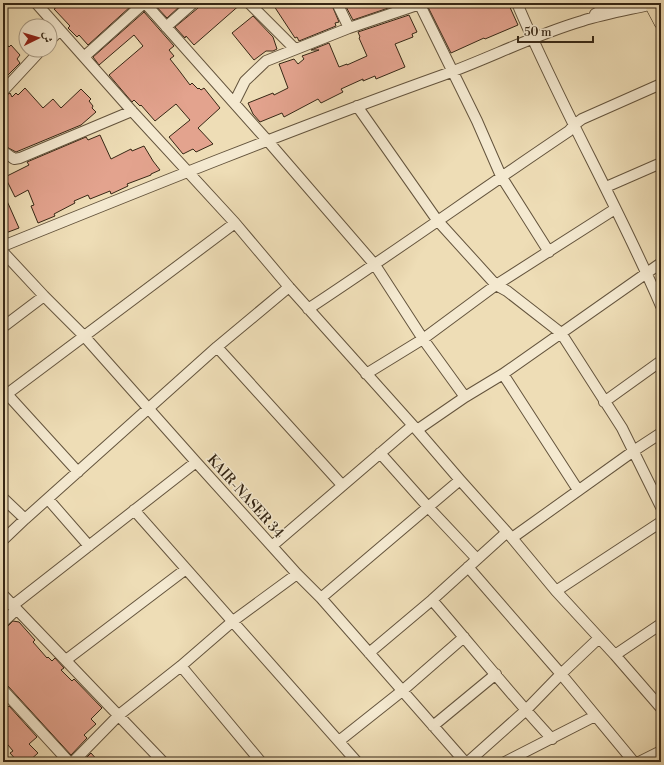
<svg xmlns="http://www.w3.org/2000/svg" width="664" height="765" viewBox="0 0 664 765" font-family="'Libre Bodoni',Amiri,serif">
<style>
.building{fill:#e3a38e;stroke:#362715}
.lines{fill:none;stroke-linecap:round;stroke-linejoin:round}
.minor-casing{stroke:#64543d;stroke-width:12}
.major-casing{stroke:#362715;stroke-width:14}
.minor{stroke:#f4e9d0;stroke-width:10}
.major{stroke:#eeddb6;stroke-width:13}
.labels{text-anchor:middle;stroke-width:3;stroke-linejoin:round;paint-order:stroke}
.street-label{font-size:14px;fill:#362715;stroke:#f4e9d0}
</style>
<rect width="100%" height="100%" fill="#eeddb6"/>
<filter id="stains"><feTurbulence type="fractalNoise" baseFrequency=".005" numOctaves="4"/><feColorMatrix values="0 0 0 0 .2 0 0 0 0 .09 0 0 0 0 .02 0 0 0 .5 -.17"/></filter>
<radialGradient id="worn" r=".72"><stop offset=".6" stop-color="#630" stop-opacity="0"/><stop offset="1" stop-color="#630" stop-opacity=".3"/></radialGradient>
<path class="building" d="M53,3H87L91,8L96,3H129L131,6L88,45L79,35L77,37L68,28L70,26L54,9L57,7Z
M156,3H177L180,6L167,18L154,4Z
M204,3H242L194,45L186,36L185,38L175,27Z
M272,3H298L301,7L308,3H331L339,22L335,23L336,26L299,41L297,37L295,38Z
M344,3H403L353,20Z
M426,3H508L518,25L485,39L484,38L451,53Z
M144,12L174,46L169,50L174,56L170,59L178,69L190,85L192,83L198,89L199,88L201,90L204,88L220,108L198,128L213,144L196,152L193,149L183,154L169,137L190,120L176,104L155,121L141,105L140,106L134,100L132,102L109,75L143,46L134,35L99,65L93,57Z
M409,15L417,32L412,34L413,37L395,44L405,67L376,79L375,76L363,81V79L341,89L343,92L321,103L318,99L284,117L282,113L260,122L253,114L248,103L273,93L274,95L288,88L279,64L294,59L298,64L304,59L302,56L319,50H311L329,43L339,67L347,64V65L367,56L359,38L360,37L358,32Z
M253,16L273,37L277,49L273,51H266L254,60L232,33Z
M3,40L9,47L11,45L20,55L17,59L20,63L3,80Z
M25,88L43,108L53,99L61,108L81,89L91,99L89,101L93,106L92,108L96,112L81,125L16,152L3,145V97L10,93L12,97L16,93L18,95Z
M100,135L111,159L131,149L132,151L144,146L153,161L160,170L151,174V175L127,184L128,186L111,194L110,191L90,199L88,195L74,201L75,203L54,214L55,216L38,223L31,206L34,205L28,190L15,197L5,177L29,165L27,162L86,137L88,140Z
M3,192L19,228L3,234Z
M13,621L19,622L35,640L33,642L47,658L48,657L52,661L55,658L64,668L61,670L72,681L74,679L102,708L91,719L96,724L84,735L87,738L71,755L8,686L3,684V628L7,627Z
M9,706L37,737L29,744L38,753L28,762H18L10,753L13,751L3,739V711Z
M91,753L99,762H82Z"/>
<g class="lines">
<g class="minor-casing">
<path id="minor" d="M36,3L132,111L235,223L289,287L417,430L460,480L512,538L556,591L615,655L661,708
M145,3L267,140L375,265L423,339L465,397
M249,3L295,49
M337,3L349,28
M419,3L477,121L501,176L549,252
M517,3C560,106 617,203 661,306
M595,14L615,3
M166,27L193,3
M50,40L60,30
M85,56L144,3
M3,91L41,50
M234,103L245,81L266,61L349,28L420,4
M357,106L437,220L496,285L507,291L561,333L622,428L661,507
M3,151L14,159L20,158L132,111
M606,187L661,163
M3,246C149,187 295,128 443,75C490,58 534,35 582,21C604,14 627,10 649,5
M3,252L44,296L84,336L196,462L297,574L321,598L465,762
M308,309C396,251 481,190 569,131L574,125L582,119L661,84
M3,327L44,296
M217,347L342,485
M366,374L423,339L496,285L615,209
M503,374L578,490
M7,394L78,472
M3,397L235,223
M604,402L661,361
M417,430L465,397L503,374L661,263
M380,453L429,508L477,559
M3,498L25,519
M48,499L89,546
M134,510L357,762
M512,538L635,450L661,433
M3,540L25,519L217,347L289,287
M272,546L412,426
M468,567L561,674L633,761
M556,591L661,522
M3,595L163,762
M321,598L460,480
M432,600C472,646 510,694 552,739
M12,606L196,462
M3,622L16,610
M369,653L432,600L506,533
M615,655L661,624
M66,660L186,569
M181,666L261,762
M3,690L69,762
M433,726L496,674
M339,741L402,691L464,637
M73,762L119,715L181,666L233,621L297,574
M468,762L525,711L561,674L599,638
M505,762L595,716
M639,762L661,751"/>
</g>
<g class="major-casing">
<path id="major" d="M652,6L661,23"/>
</g>
<use href="#minor" class="minor"/>
<use href="#major" class="major"/>
</g>
<g class="labels">
<g class="street-label">
<text transform="translate(246 496) rotate(48)" y="5">KAIR-NASER 34</text>
</g>
</g>
<rect width="664" height="765" fill="none" stroke="#eeddb6" stroke-width="16"/>
<rect x="4" y="4" width="656" height="757" fill="none" stroke="#362715" stroke-width="2"/>
<rect x="8" y="8" width="648" height="749" fill="none" stroke="#362715"/>
<g transform="translate(38 38) rotate(85)"><circle r="19" fill="#f4e9d0" stroke="#a89b85"/>
<path d="M0-3L7 15L0 10L-7 15Z" fill="#8f2418"/>
<text y="-6" font-size="11" font-weight="bold" text-anchor="middle" fill="#362715">ش</text>
</g>
<path d="M518 36v6h75v-6" fill="none" stroke="#362715" stroke-width="2"/>
<text x="524" y="36" font-size="12" fill="#362715" stroke="#f4e9d0" stroke-width="3" paint-order="stroke">50 m</text>
<rect width="100%" height="100%" filter="url(#stains)"/>
<rect width="100%" height="100%" fill="url(#worn)"/>
</svg>
